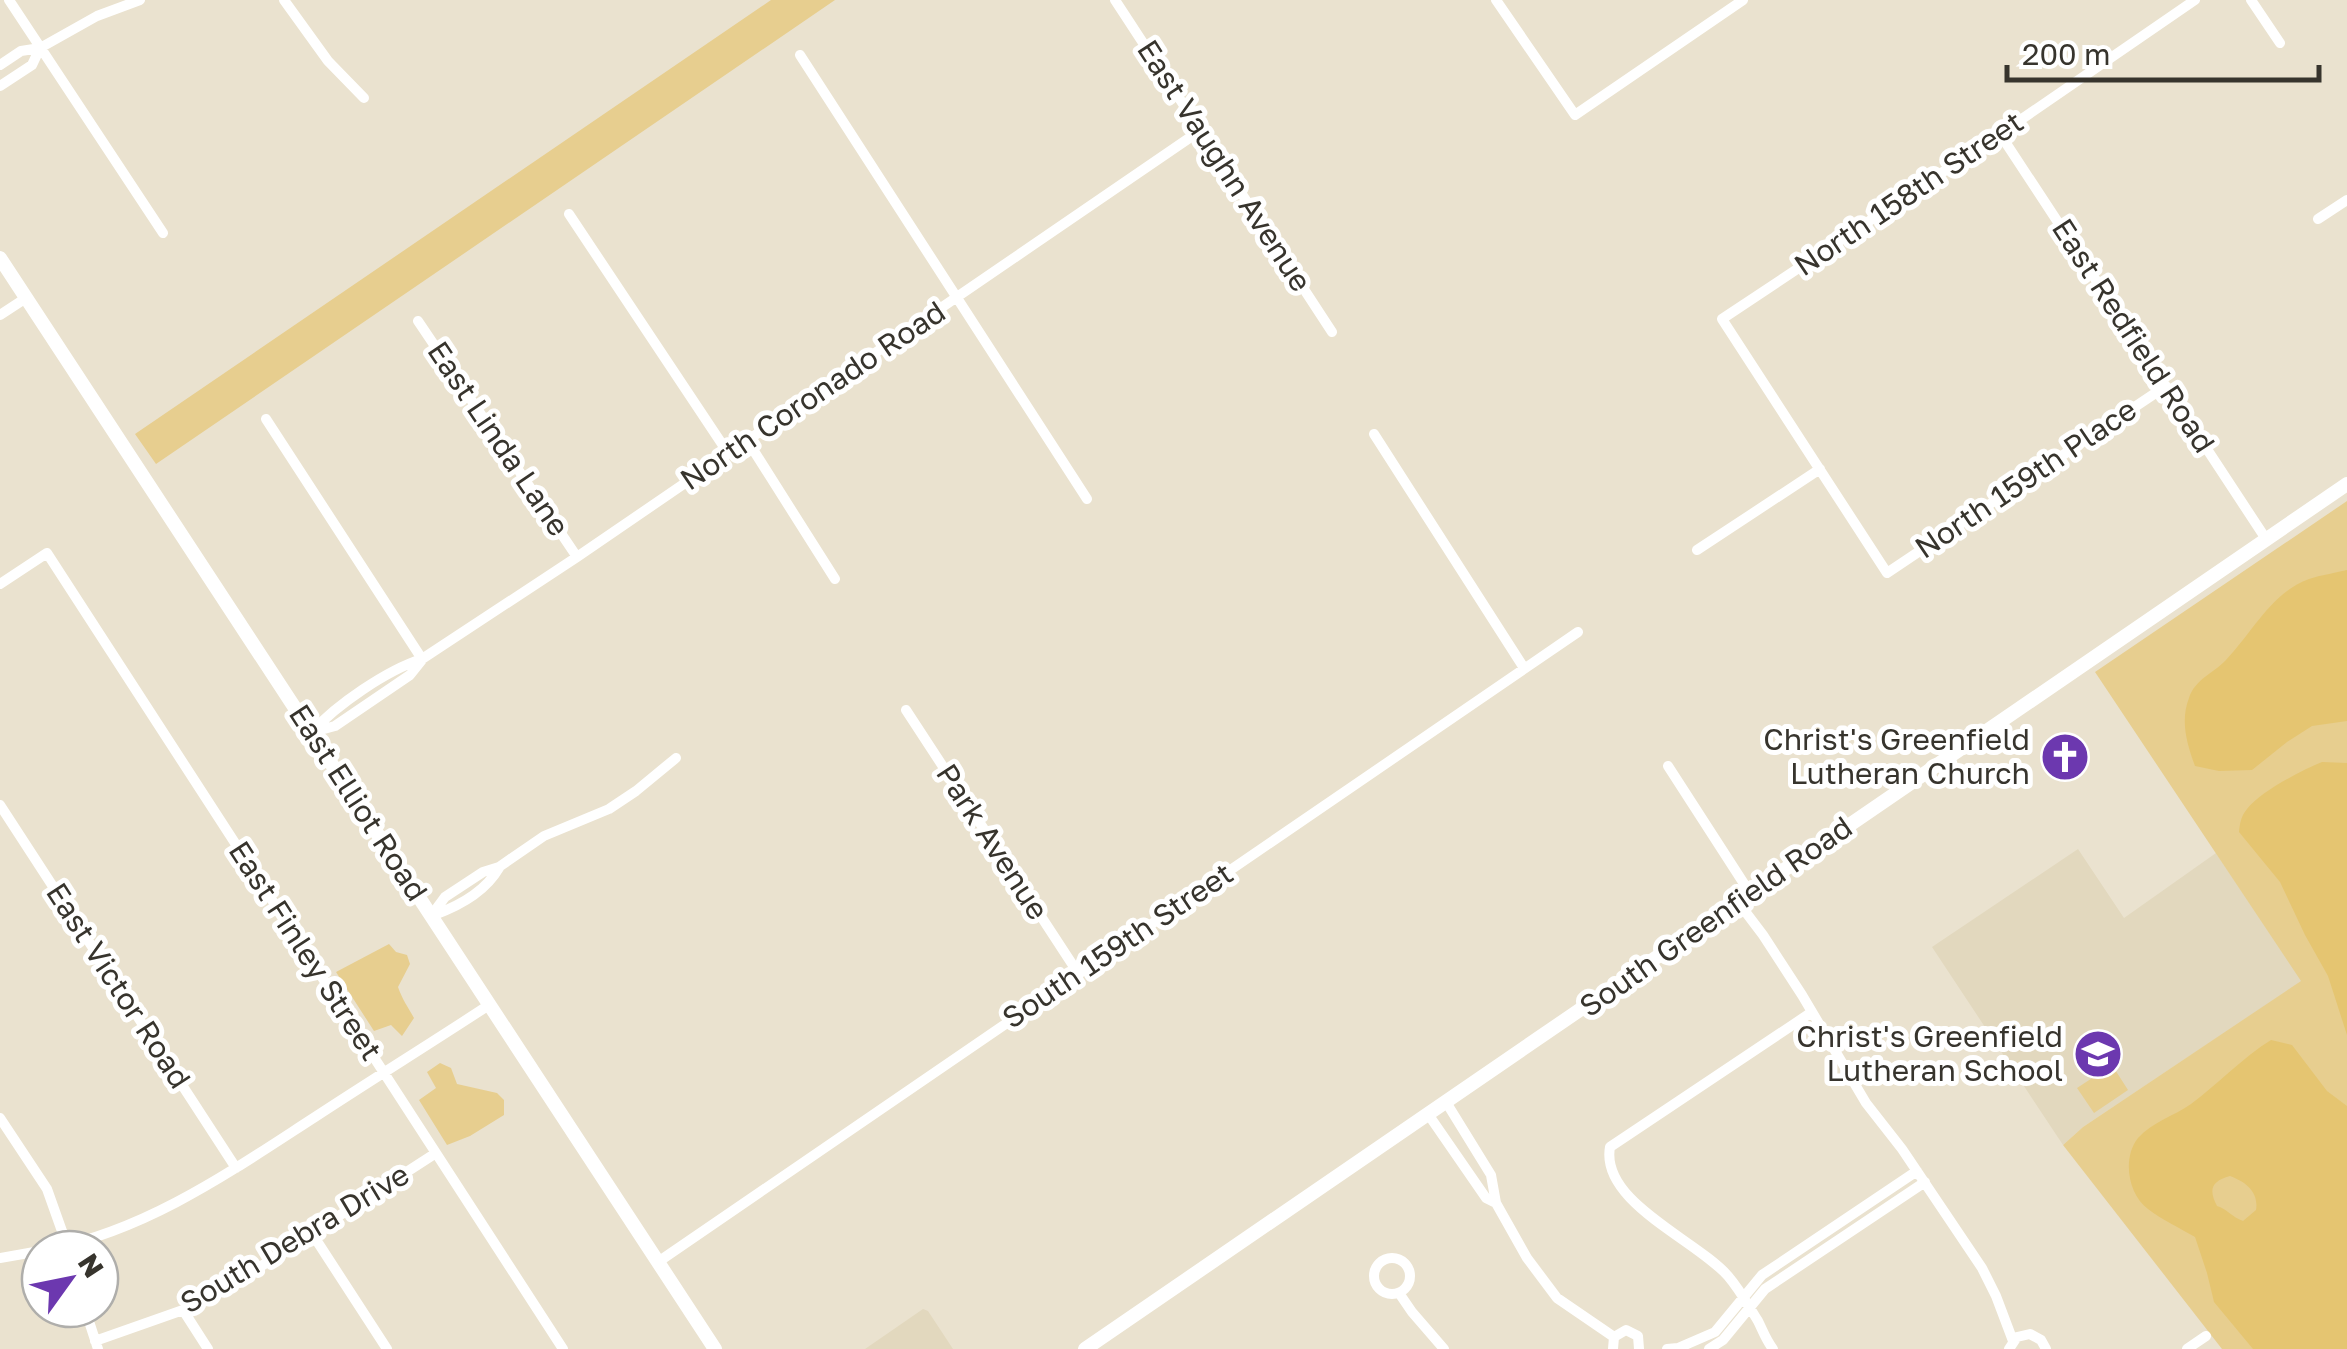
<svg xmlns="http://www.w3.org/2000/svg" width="2347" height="1349" viewBox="0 0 2347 1349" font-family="'Golos Text',sans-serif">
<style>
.built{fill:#e2d8be}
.green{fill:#e7ce8f}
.water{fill:#e5c571;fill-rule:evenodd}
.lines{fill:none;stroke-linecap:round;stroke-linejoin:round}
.minor{stroke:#fff;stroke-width:10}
.secondary{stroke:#fff;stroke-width:14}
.labels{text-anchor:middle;stroke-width:10;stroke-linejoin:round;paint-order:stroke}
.street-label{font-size:30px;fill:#37342d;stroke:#fff}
.poi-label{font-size:30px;fill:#37342d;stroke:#fff;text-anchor:end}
</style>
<rect width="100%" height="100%" fill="#eae2cf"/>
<path class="built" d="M2078,849L2124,918L2216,853L2302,981L2083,1127L2063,1145L1932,947Z
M923,1309L928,1311L953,1349H865Z"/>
<path class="green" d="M771,0H835L156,464L135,434Z
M2347,501V1349H2222L2063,1145L2083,1127L2301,981L2095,672Z
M389,944L396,952L407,955L410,964L398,987C402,999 408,1007 414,1018L402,1036L391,1025L374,1031L336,972Z
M440,1063L451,1068L457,1084L497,1093L504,1100V1115L470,1136L447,1145L419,1100L436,1088L427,1072Z
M2112,1065L2128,1090L2094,1113L2077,1088Z"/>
<path class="water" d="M2347,570V721L2312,726L2287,742L2252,770L2219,771L2195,766C2187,744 2180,721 2189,698C2195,679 2214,673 2226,660C2252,633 2272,592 2309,579C2321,575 2335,573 2347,570Z
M2322,762L2347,763V1035L2328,976L2305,935L2280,882L2239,832C2240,823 2241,816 2247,809C2260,792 2302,770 2322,762Z
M2271,1040L2292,1045L2327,1091L2347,1106V1349H2253L2214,1302L2207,1273L2195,1237C2180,1228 2162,1220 2148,1209C2128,1194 2122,1158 2138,1138C2152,1122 2174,1116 2191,1104C2218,1084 2242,1058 2271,1040ZM2230,1176C2246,1182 2259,1192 2256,1210L2243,1221C2232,1217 2227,1209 2217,1206C2208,1189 2212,1181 2230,1176Z"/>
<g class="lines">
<path class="minor" d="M9,0L163,233
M284,0L328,61L364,98
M1115,0L1332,332
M1496,0L1575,115L1743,0
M2251,0L2280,43
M800,55L1087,499
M0,65L21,51L40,48L97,16L140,0
M0,86L32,65L40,48
M2000,134L2266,539
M569,214L728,453
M2318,219L2347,200
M0,315L26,298
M418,321L577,557
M2166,386L1887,573L1722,319L2000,134L2195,0
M266,419L422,659
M1374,434L1524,668
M747,440L835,579
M1697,550L1820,469
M0,584L47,553L563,1349
M906,710L1078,973
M312,732C336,705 387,670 422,659L577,557L1201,130
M313,732L335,726L410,675L422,660
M1668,766L1750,893
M0,805L236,1168
M1738,902L1763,935L1802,995L1866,1103L1902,1149L1982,1268L1996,1296L2013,1341
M434,915C459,906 485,892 499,868
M431,916L445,897L483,872L499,867L544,836L609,809L636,791L676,758
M1446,1102L1491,1175L1496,1203L1527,1258L1557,1298L1614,1337
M1428,1114L1486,1198L1496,1203
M0,1118L47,1189L68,1248
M313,1235L387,1349
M50,1249C148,1230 233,1170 315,1117C373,1079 431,1043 489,1005
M0,1258L40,1251
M1374 1276a18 18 0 1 1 36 0a18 18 0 1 1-36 0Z
M658,1262L1578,632
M1399,1293L1412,1312L1444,1349
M85,1309L98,1349
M183,1310L208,1349
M95,1341L183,1310L246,1276L436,1153
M1613,1349L1614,1337L1626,1330L1638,1336L1639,1349
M1667,1349L1678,1348L1715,1332L1762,1275L1917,1171
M1709,1349L1723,1340L1765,1289L1925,1182
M1773,1349C1766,1340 1763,1331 1758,1321C1748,1305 1740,1290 1728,1276C1697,1240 1600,1202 1610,1147L1812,1012
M2009,1349L2017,1337L2030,1334L2041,1340L2046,1349
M2187,1349L2206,1336"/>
<path class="secondary" d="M0,258L715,1349
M1085,1349L2347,484"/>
</g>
<defs>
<g id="church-disc" transform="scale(2.5)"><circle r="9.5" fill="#6c38af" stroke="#fff"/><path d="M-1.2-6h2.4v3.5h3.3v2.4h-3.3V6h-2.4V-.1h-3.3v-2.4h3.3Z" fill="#fff"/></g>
<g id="school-disc" transform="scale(2.5)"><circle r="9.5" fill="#6c38af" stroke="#fff"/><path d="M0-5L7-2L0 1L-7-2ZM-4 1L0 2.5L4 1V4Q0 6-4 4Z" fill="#fff"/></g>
</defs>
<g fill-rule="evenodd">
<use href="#church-disc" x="2065" y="757"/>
<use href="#school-disc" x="2098" y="1054"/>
</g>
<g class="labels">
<g class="street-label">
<text transform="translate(1224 166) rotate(57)" y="10">East Vaughn Avenue</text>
<text transform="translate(1909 194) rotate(-34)" y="10">North 158th Street</text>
<text transform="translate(2133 336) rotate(57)" y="10">East Redfield Road</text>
<text transform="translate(813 396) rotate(-34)" y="10">North Coronado Road</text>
<text transform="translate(498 439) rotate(56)" y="10">East Linda Lane</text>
<text transform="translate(2026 479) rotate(-34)" y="10">North 159th Place</text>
<text transform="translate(358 803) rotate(57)" y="10">East Elliot Road</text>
<text transform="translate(992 842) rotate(57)" y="10">Park Avenue</text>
<text transform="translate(1716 917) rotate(-35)" y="10">South Greenfield Road</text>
<text transform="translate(1118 946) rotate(-34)" y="10">South 159th Street</text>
<text transform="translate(305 951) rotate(57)" y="10">East Finley Street</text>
<text transform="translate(118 986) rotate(57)" y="10">East Victor Road</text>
<text transform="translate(295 1239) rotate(-31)" y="10">South Debra Drive</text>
</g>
<g class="poi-label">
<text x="2030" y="750">Christ's Greenfield<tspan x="2030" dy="34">Lutheran Church</tspan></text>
<text x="2063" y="1047">Christ's Greenfield<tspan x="2063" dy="34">Lutheran School</tspan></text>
</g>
</g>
<g transform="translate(70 1279) rotate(57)"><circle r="48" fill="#ffffff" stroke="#afaeab" stroke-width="2.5"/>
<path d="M0-8L18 38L0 25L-18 38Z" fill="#6c38af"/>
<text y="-15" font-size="28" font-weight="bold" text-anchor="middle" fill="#37342d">N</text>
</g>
<path d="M2007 65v15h312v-15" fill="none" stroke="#37342d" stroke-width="5"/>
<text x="2022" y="65" font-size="30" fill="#37342d" stroke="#ffffff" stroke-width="8" paint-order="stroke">200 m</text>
</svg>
